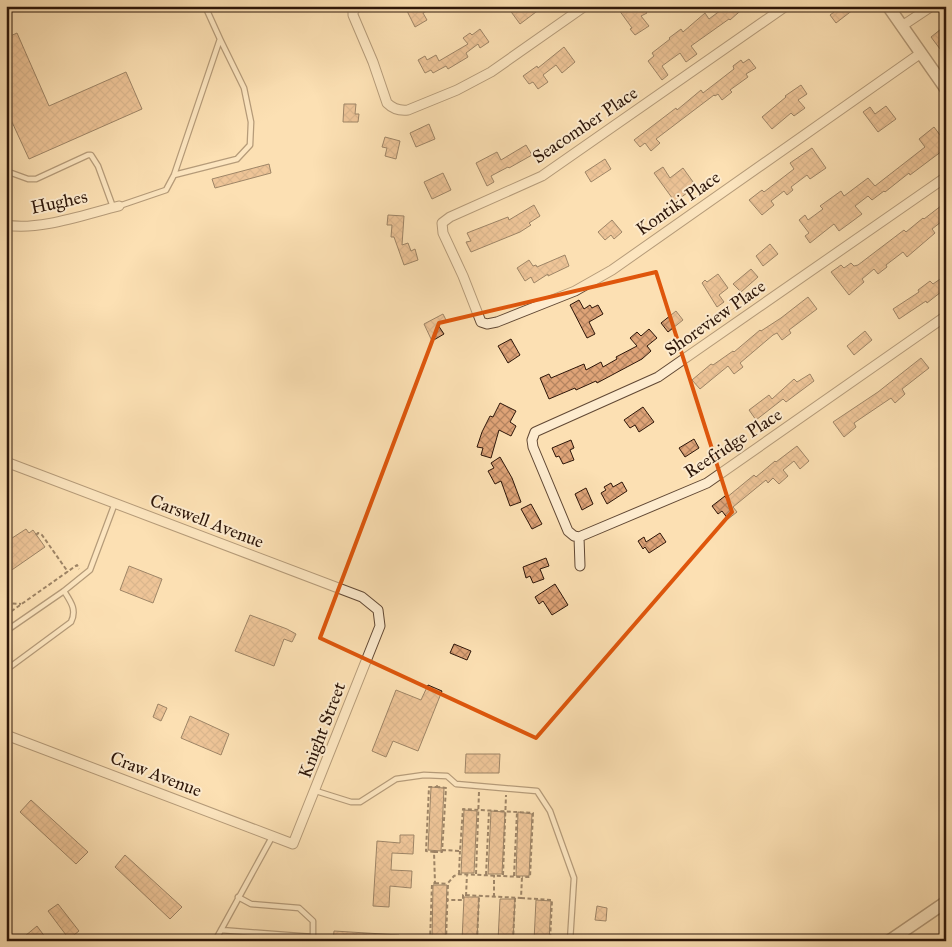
<svg xmlns="http://www.w3.org/2000/svg" width="952" height="947" viewBox="0 0 952 947" font-family="'IM FELL Great Primer',serif">
<style>
.building{fill:url(#building-cross-hatch);stroke:#2d1609}
.lines{fill:none;stroke-linecap:round;stroke-linejoin:round}
.service-casing{stroke:#614834;stroke-width:7}
.minor-casing{stroke:#614834;stroke-width:11}
.tertiary-casing{stroke:#614834;stroke-width:14}
.path{stroke:#2d1609;stroke-width:2;stroke-dasharray:4 2.5;stroke-linecap:butt}
.service{stroke:#fdebce;stroke-width:4.5}
.minor{stroke:#fdebce;stroke-width:9}
.tertiary{stroke:#fdebce;stroke-width:11}
.marked{fill:none;stroke:#df560c;stroke-width:4;stroke-linejoin:round}
.labels{text-anchor:middle;stroke-width:4;stroke-linejoin:round;paint-order:stroke}
.street-label{font-size:18px;fill:#2d1609;stroke:#fdebce}
</style>
<defs>
<pattern id="building-cross-hatch" width="8" height="8" patternUnits="userSpaceOnUse" patternTransform="scale(1.25)"><rect width="8" height="8" fill="#dea377"/><path d="M0 0l8 8M0 8l8-8" fill="none" stroke="#b48460"/></pattern>
</defs>
<rect width="100%" height="100%" fill="#fce0b3"/>
<filter id="stains"><feTurbulence type="fractalNoise" baseFrequency=".004" numOctaves="4"/><feColorMatrix values="0 0 0 0 .2 0 0 0 0 .09 0 0 0 0 .02 0 0 0 .5 -.17"/></filter>
<radialGradient id="worn" r=".72"><stop offset=".6" stop-color="#630" stop-opacity="0"/><stop offset="1" stop-color="#630" stop-opacity=".3"/></radialGradient>
<path class="building" d="M411,6H436L423,13L427,20L415,27L406,9Z
M514,6H544L520,24L509,9Z
M624,6H642L647,13L641,16L649,26L635,35L630,29L632,28L619,10Z
M718,6H746L730,20L729,19L691,46L697,54L686,62L680,53L662,66L668,75L662,80L648,61L654,56L652,53L670,39L669,38L681,29L683,32L705,13L709,19L721,10Z
M830,6H858L836,23L830,15L834,12Z
M480,29L489,42L480,48L478,44L466,53L468,57L448,69L446,66L433,73L431,70L425,73L418,60L425,56L427,60L436,55L439,61L468,44L463,38L470,33L472,35Z
M941,29L946,35V45L940,49L931,37Z
M17,33L49,106L126,72L142,109L29,159L6,109V38Z
M564,47L575,62L562,73L556,65L543,75L548,82L538,89L533,82L529,84L523,76L537,66L538,68Z
M749,59L756,68L746,74L748,77L730,90L732,92L722,100L718,94L715,96L714,95L656,139L660,143L651,151L645,143L640,147L634,140L676,108L677,110L701,90L703,93L734,69L733,66L741,60L743,63Z
M801,85L807,94L798,100L805,108L794,116L791,113L772,129L762,117L786,97L785,96Z
M344,104H356L355,114H359L358,122H343Z
M886,106L896,119L878,132L863,112L870,107L875,114Z
M429,124L435,139L416,147L410,133Z
M934,127L946,143V148L910,175L909,173L885,192L884,191L872,200L868,196L855,206L862,214L854,220L839,231L834,224L810,243L805,236L809,233L799,220L805,215L808,220L823,209L820,206L841,191L844,196L868,178L875,186L925,147L919,139Z
M385,137L400,141L396,159L385,156L387,148L382,147Z
M526,145L532,155L509,168L508,167L491,176L494,182L487,186L476,163L497,152L501,160Z
M812,148L826,168L810,179L807,175L791,187L793,190L787,195L784,191L771,201L774,205L762,215L749,200L762,190L764,192L794,169L790,163Z
M605,159L611,169L591,182L585,172Z
M269,164L271,173L215,188L212,179Z
M663,167L670,178L683,168L696,186L675,202L654,173Z
M443,173L451,190L432,199L424,182Z
M946,202V218L932,229L935,233L907,257L903,252L886,265L887,267L878,274L874,269L862,279L864,282L849,295L831,272L841,265L844,268L851,263L854,266L858,265L904,230L906,232L923,218L924,219Z
M534,205L540,216L529,223L531,225L520,232L471,252L466,242L471,241L467,233L508,217L509,220Z
M388,215L404,216L402,245L408,243L411,251L415,249L418,260L404,265L394,237H391L392,225H387Z
M612,220L622,232L614,239L611,235L605,240L598,232Z
M770,244L778,254L763,266L756,256Z
M565,255L569,266L548,276V274L534,283L531,277L525,281L517,268L529,260L533,266L536,265L537,267Z
M751,269L758,277L741,292L733,284Z
M718,274L728,288L719,295L724,302L717,307L702,283L705,280L707,282Z
M946,275V288L927,303L926,301L899,319L893,309L919,292L918,290L930,281L933,284Z
M808,297L817,309L789,330L791,333L782,340L777,333L773,335L740,363L743,367L734,374L728,366L700,389L692,380L711,364L713,365L733,351L734,352L760,330L761,331L781,318Z
M579,300L584,309L590,305L592,308L598,305L603,314L589,322L595,334L587,338L570,305Z
M676,311L683,320L668,332L661,323Z
M443,314L446,320L438,325L444,334L432,341L424,324Z
M649,329L657,338L647,346L651,351L642,359L597,383L596,381L576,390L575,388L549,399L540,378L549,374L551,378L584,364L586,370L601,362L603,367L617,359L616,357L637,346L630,338L637,332L641,336Z
M865,331L872,340L854,355L847,346Z
M511,339L520,355L508,363L498,346Z
M921,358L929,368L902,389L905,394L895,403L891,398L854,423L856,427L844,437L833,422L878,392Z
M810,374L814,381L786,402L783,399L756,420L749,410L769,395L772,399L794,379L797,382Z
M500,403L516,411L510,422L516,426L511,436L499,430L491,458L481,455L483,448L477,447L482,432L490,416L493,417Z
M643,407L654,422L639,432L635,425L630,428L624,420Z
M694,439L699,448L685,457L679,448Z
M571,440L574,448L570,450L574,460L563,464L559,456L556,457L552,448Z
M797,446L809,461L800,469L794,461L783,470L788,476L779,484L773,478L768,483L766,480L733,507L737,512L728,519L722,511L718,514L712,506L725,496L726,498L754,475L756,477L775,461L776,462Z
M500,457L512,478L521,502L510,506L501,481L495,484L488,471L494,468L491,463Z
M622,482L627,491L607,504L601,493L606,490L604,487L611,483L613,487Z
M586,488L593,504L582,510L575,494Z
M531,504L542,524L532,529L521,509Z
M26,529L29,533L33,530L45,547L6,574V542Z
M660,533L666,542L649,553L645,547L643,549L638,541L644,537L646,542Z
M546,558L549,566L540,569L544,579L533,583L530,576L526,578L523,567Z
M129,566L162,579L153,603L120,590Z
M555,584L568,605L552,615L543,601L539,604L535,597Z
M250,615L287,629L296,634L292,642L284,639L274,666L235,651Z
M454,644L471,651L467,660L450,653Z
M428,685L442,691L418,751L393,741L386,757L372,751L396,690L421,700Z
M158,704L167,708L161,721L153,717Z
M190,716L229,734L221,755L181,738Z
M466,754H500L499,773H465Z
M431,787L444,788L441,851L428,850Z
M31,800L88,852L76,864L20,812Z
M464,810L477,811L474,873H461Z
M491,811L505,812L502,874H488Z
M518,812L532,814L529,876H516Z
M400,835H414L413,854L392,853L391,870L412,871L411,888L390,886L389,907L373,906L377,841L400,843Z
M125,855L182,907L170,919L115,867Z
M433,885H447L445,941H432Z
M464,897H479L477,941H462Z
M500,899H515L513,941H498Z
M536,900L551,901L549,941H534Z
M58,904L79,931L69,939L48,911Z
M597,906L607,908L606,921L595,920Z
M37,926L48,941H19Z
M334,931L399,935V941H333Z"/>
<g class="lines">
<g class="service-casing">
<path id="service" d="M6,171L28,179H36L88,155H91L98,166L113,207
M174,175L237,159L250,145L251,122L244,88L220,39
M119,206L166,190L174,175L220,39L205,6
M6,631L64,591L90,570L115,503
M6,670L71,622C77,610 71,602 64,591
M316,791L351,802H360L396,779L424,775L447,776L456,784L537,791L550,811L574,878L570,941
M238,897L251,904L299,908L313,921V941
M221,930L313,937
M215,941L272,837"/>
</g>
<g class="minor-casing">
<path id="minor" d="M357,6L353,12V15L373,62L387,103C393,109 399,111 408,110L457,90L491,72L585,6
M786,6L542,176L450,217L442,223L443,233L463,276L481,322L487,324L497,322L575,291L612,270L921,53
M902,26L932,6
M946,177L658,377L535,432L532,440L533,447L568,531L574,536L579,537L707,483L946,316
M6,225C39,231 86,214 119,206
M6,462L362,597L378,610L380,626L293,844L6,735
M579,537L580,566"/>
</g>
<g class="tertiary-casing">
<path id="tertiary" d="M888,6L946,89
M889,941L946,902"/>
</g>
<path class="path" d="M36,535L38,533L42,535L68,572
M6,603L21,604
M6,615L77,565L79,569
M442,850L460,851L463,809L533,813L530,877H522
M434,852H442L446,788L438,787
M459,874L460,851
M476,874L479,792
M486,875L489,811
M503,875L506,795
M514,876L517,812
M435,883L448,884
M466,896L467,874
M494,897V875
M521,898L552,900L550,941
M430,941L432,884L435,883L434,852L426,851L429,787H437V783
M446,941L448,883L454,876L459,874L522,877L521,898L463,895V900H448
M477,941L479,896
M513,941L515,898"/>
<use href="#service" class="service"/>
<use href="#minor" class="minor"/>
<use href="#tertiary" class="tertiary"/>
</g>
<path d="M0 0H952V947H0ZM656,272L732,512L536,738L320,638L439,323Z" fill="#fce0b3" fill-opacity=".55" fill-rule="evenodd"/>
<path class="marked" d="M656,272L732,512L536,738L320,638L439,323Z"/>
<g class="labels">
<g class="street-label">
<text transform="translate(585 125) rotate(-34)" y="6">Seacomber Place</text>
<text transform="translate(59 202) rotate(-12)" y="6">Hughes</text>
<text transform="translate(678 203) rotate(-35)" y="6">Kontiki Place</text>
<text transform="translate(715 318) rotate(-35)" y="6">Shoreview Place</text>
<text transform="translate(733 443) rotate(-33)" y="6">Reefridge Place</text>
<text transform="translate(207 521) rotate(21)" y="6">Carswell Avenue</text>
<text transform="translate(322 730) rotate(-69)" y="6">Knight Street</text>
<text transform="translate(156 774) rotate(21)" y="6">Craw Avenue</text>
</g>
</g>
<rect width="952" height="947" fill="none" stroke="#fce0b3" stroke-width="25"/>
<rect x="8" y="8" width="937" height="932" fill="none" stroke="#2d1609" stroke-width="2.5"/>
<rect x="12" y="12" width="927" height="922" fill="none" stroke="#2d1609"/>
<rect width="100%" height="100%" filter="url(#stains)"/>
<rect width="100%" height="100%" fill="url(#worn)"/>
</svg>
